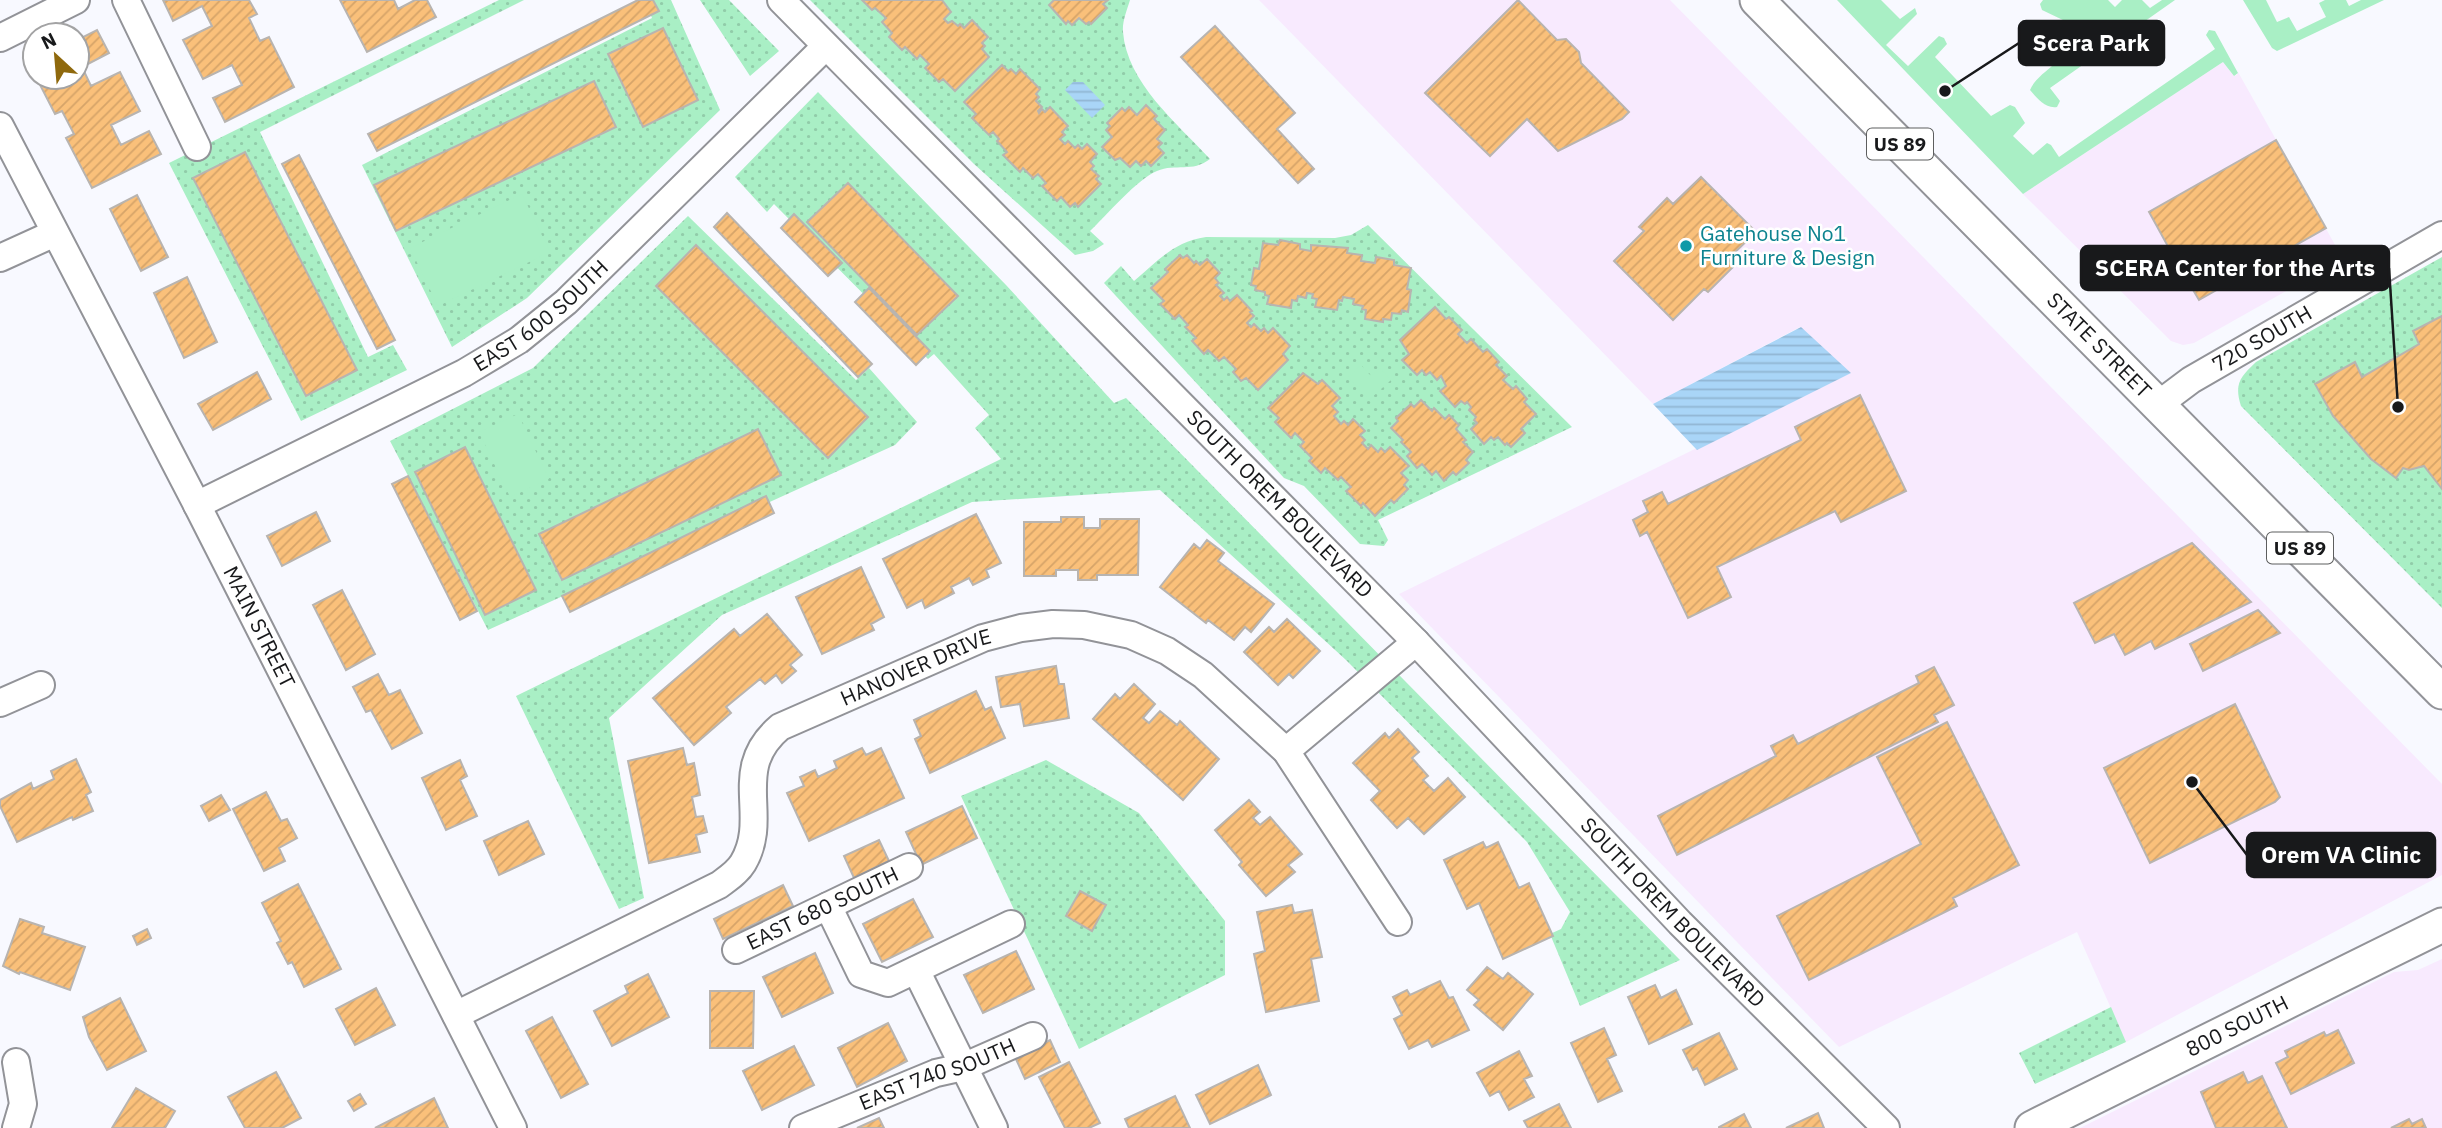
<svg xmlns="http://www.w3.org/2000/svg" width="2442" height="1128" viewBox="0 0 2442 1128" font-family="'IBM Plex Sans',sans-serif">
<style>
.commercial{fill:#f8eafe}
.grass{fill:url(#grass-dots);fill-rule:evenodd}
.green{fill:#a9efc5}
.water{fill:url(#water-rules)}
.building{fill:url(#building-hatch);stroke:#b8b4b0;stroke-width:2}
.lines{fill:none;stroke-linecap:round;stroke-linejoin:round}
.minor-casing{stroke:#929398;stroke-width:30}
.major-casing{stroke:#929398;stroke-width:37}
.minor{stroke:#fff;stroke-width:26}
.major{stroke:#fff;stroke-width:33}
.culture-dot{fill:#0f9aa8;stroke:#fff;stroke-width:2.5}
.labels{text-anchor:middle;stroke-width:5;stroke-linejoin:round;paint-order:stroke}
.shield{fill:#fff;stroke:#5d5e5f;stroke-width:2}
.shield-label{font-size:19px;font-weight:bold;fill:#18191b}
.culture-label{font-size:21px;fill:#0d838f;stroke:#fff;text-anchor:start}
.street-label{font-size:21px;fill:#18191b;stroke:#fff}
.leader{fill:none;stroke:#18191b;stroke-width:2.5}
.callout-dot{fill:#18191b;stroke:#fff;stroke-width:2.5}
.callout{fill:#18191b;stroke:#18191b;stroke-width:2.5}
.callout-label{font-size:23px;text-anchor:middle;font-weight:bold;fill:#fff}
</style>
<defs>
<pattern id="grass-dots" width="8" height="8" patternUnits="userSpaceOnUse" patternTransform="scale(1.75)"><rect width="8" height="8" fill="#a9efc5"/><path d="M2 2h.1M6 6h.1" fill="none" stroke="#91cca9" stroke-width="1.8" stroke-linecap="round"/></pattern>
<pattern id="water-rules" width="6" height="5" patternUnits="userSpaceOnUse" patternTransform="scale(1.75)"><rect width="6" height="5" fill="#a9d5f7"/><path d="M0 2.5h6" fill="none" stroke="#91b6d3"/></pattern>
<pattern id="building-hatch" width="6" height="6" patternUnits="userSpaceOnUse" patternTransform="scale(1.75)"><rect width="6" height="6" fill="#fac07a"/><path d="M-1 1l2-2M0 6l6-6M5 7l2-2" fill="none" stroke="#d6a469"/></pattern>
</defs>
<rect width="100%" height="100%" fill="#f8f9ff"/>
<path class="commercial" d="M1259,0H1670L2442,784V875L2126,1042L2077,932L1839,1047L1399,594L1850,373L1800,327L1653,404Z
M2223,62L2234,76L2237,75L2238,72L2343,259L2194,343L2183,345L2171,341L2023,194Z
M2442,959V1128H2080L2394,972L2418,970Z"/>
<path class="grass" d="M499,0H524L260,132L368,357L393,345L407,370L301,421L169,163ZM245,152L357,370L306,396L194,178Z
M644,0H671L720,110L527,298L452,347L362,165L652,18ZM663,28L698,100L643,126L608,55ZM593,81L615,126L375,185Z
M700,0H729L779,51L750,76Z
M810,0H1130C1127,10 1122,22 1123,32C1127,83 1177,123 1210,159C1192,173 1176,163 1157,171C1137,179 1106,216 1090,231L1104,244L1093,251L1075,255L974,164Z
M818,92L1006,285L1114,403L1126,398L1680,960L1580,1006L1550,934L1561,929L1570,912L1527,842L1346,660L1160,490L972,502L722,615L609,718L644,898L619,909L516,696L1001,459L975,428L989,415L934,354L928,359L774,204L767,212L735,177ZM847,183L957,296L918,335L807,222Z
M688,216L856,380L869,368L917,422L895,445L488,630L390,441L533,368ZM696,246L868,417L828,457L656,286ZM759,429L780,475L561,580L540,534ZM466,448L536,590L486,615L415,472Z
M1368,225L1572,427L1378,520L1388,540L1384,546L1360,544L1304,486L1284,478L1104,283L1121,266L1134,281C1158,261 1173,242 1206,237L1335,238L1351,235Z
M2442,257V316L2419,344L2362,377L2354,362L2315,384C2337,423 2360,451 2396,477L2403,468L2409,470L2424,466L2442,489V608L2241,406C2234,384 2240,377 2256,362Z
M1046,760L1139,813L1225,921V975L1079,1049L961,796Z
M2111,1007L2126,1042L2035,1084L2019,1053Z"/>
<path class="green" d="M1837,0H1881L1900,19L1915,8L1917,14L1886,45L1908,66L1939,36L1944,38L1947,44L1935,57L1991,116L2010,105L2015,107L2025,123L2013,136L2033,155L2047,143L2051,145L2059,157L2215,49L2206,35L2209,30L2215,31L2238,73L2234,76L2223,62L2023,194Z
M2043,0H2108L2115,7L2122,0H2142L2150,8L2162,0H2175L2050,88L2060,101L2057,107C2045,109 2037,98 2030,90C2040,66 2085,57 2065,21L2042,10L2040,4Z
M2243,0H2266L2277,22L2289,17L2297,31L2326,17L2319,3L2325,0H2346L2349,6L2361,0H2384L2277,51L2272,48Z
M522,194L550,252L438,306L410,248Z
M1361,365L1371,376L1380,368L1391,380L1369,400L1348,377Z
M518,414L549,479L510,497L479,432Z"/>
<path class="water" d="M1073,82H1083L1105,105L1092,118L1065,90Z
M1801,327L1851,373L1697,450L1653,404Z"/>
<path class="building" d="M163,0H249L257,14L249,18L260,41L269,37L294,87L225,122L213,98L242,85L232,65L203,79L183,40L212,26L202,6L173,21Z
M340,0H394L398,9L415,0H427L436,17L367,52Z
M638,0H653L659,11L377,151L368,134Z
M862,0H942L951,12L944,19L948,23L952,21L958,26L960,24L964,28L972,20L988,37L982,43L985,46L982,49L989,57L955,91L943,79L939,82L925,68L929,64L920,55L917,59L905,47L902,50L889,37L892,33L882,22L886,18L875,8L872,10Z
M1054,0H1108L1103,4L1107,8L1091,24L1089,22L1086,24L1079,18L1072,25L1068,21L1066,24L1049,5Z
M1518,0L1557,40L1566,39L1579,52L1581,63L1629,112L1622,119L1558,151L1527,119L1490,156L1425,93Z
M1215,26L1295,113L1277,129L1314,169L1298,183L1181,57Z
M663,28L698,100L643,127L608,54Z
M97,30L109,53L82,67L91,86L120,72L140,111L111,125L121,145L149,131L161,154L92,188L66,138L74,134L62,111L55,114L36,77H77V40Z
M1002,65L1008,71L1011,69L1016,74L1020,69L1040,89L1036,94L1039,97L1036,101L1042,107L1038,111L1039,113L1042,109L1045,112L1050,107L1068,126L1062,132L1065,135L1060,139L1065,144L1068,141L1075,148L1078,145L1082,149L1087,144L1097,154L1090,162L1094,166L1091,169L1099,176L1096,179L1101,184L1078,207L1075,203L1070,207L1061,197L1057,201L1042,186L1046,183L1038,174L1033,178L1023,168L1020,172L1003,155L1007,152L997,141L999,139L993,132L989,135L972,118L976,114L964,102Z
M594,81L616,127L396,231L374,185Z
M1146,105L1157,116L1154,119L1165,130L1157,139L1162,143L1158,147L1164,153L1151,166L1146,161L1141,166L1136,161L1130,167L1120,158L1115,160L1102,147L1112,137L1106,130L1110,126L1107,123L1122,108L1125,111L1129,107L1137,115Z
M2276,140L2326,228L2199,300L2177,263L2165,270L2157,257L2170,250L2149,212Z
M245,152L357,370L306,396L193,178Z
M299,155L395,340L377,349L282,164Z
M1701,177L1756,232L1728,259L1734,266L1708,292L1704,289L1673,320L1614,261L1644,231L1639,227L1667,198L1673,204Z
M848,183L958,296L917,335L807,222Z
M137,195L168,257L141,271L110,209Z
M727,213L872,364L858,377L714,227Z
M794,214L842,263L828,276L781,228Z
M1280,240L1300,244V249L1311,251V245L1348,248L1347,253L1362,255L1361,261L1375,263L1376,257L1394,260V265L1411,268L1407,289L1411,290L1408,312L1402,310L1401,314L1392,313L1391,320L1383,319V322L1365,319L1366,310L1362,309L1363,306L1353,304L1354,299L1343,297L1342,301L1339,300L1337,310L1315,307L1317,299L1312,298L1313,294L1307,293L1306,298L1298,296L1297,301L1292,300L1291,308L1267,304L1269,296L1265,295V292L1255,290L1256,286L1251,285L1254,268L1259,269L1263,243L1278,245Z
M696,245L868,417L828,458L656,286Z
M1180,255L1183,258L1187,255L1194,263L1196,261L1200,265L1207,259L1220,273L1215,278L1219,283L1216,285L1224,293L1220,296L1224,300L1227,297L1230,301L1237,295L1252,311L1250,312L1254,316L1247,323L1251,327L1254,324L1261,331L1264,328L1268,333L1273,328L1290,346L1283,354L1288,360L1258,390L1246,378L1241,381L1233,372L1236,369L1224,357L1219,361L1208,350L1204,354L1192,341L1196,338L1185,327L1188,325L1179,315L1175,319L1160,304L1164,301L1151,288L1168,272L1165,269Z
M187,277L217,342L184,358L154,293Z
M869,288L930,351L916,365L855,302Z
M1435,307L1446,319L1449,317L1462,330L1458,334L1467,343L1471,339L1483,352L1487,349L1499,362L1496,365L1507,376L1503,380L1513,389L1516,386L1527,399L1524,402L1536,414L1521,429L1525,433L1511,447L1507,443L1505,445L1498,437L1494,440L1491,437L1484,444L1471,429L1477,423L1474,420L1476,417L1469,410L1471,407L1467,402L1465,404L1461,401L1455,407L1440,391L1446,386L1441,376L1437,380L1430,372L1426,375L1422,370L1417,375L1402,360L1409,354L1400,340Z
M2442,316V489L2424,466L2409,470L2403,468L2396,478L2371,459L2333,416L2315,384L2355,362L2362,377L2419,344L2413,331Z
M257,372L271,399L213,430L198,404Z
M1303,373L1318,384L1322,380L1340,398L1332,406L1338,412L1334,416L1341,424L1344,421L1348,425L1353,419L1365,431L1360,435L1365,440L1362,443L1368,449L1371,445L1378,452L1381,448L1385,452L1390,447L1409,466L1401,473L1408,480L1404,485L1408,489L1394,503L1391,500L1375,516L1363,503L1361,506L1346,491L1351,487L1341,477L1338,480L1325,468L1321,473L1309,461L1312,458L1300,446L1304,442L1295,433L1291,438L1275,422L1279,418L1268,408Z
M1860,395L1906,491L1841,522L1835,511L1717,567L1731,597L1688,618L1647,532L1640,536L1633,520L1648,512L1643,501L1662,492L1668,504L1801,440L1795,427Z
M1421,400L1432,411L1434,408L1445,419L1449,415L1459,425L1456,429L1466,440L1463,442L1473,452L1466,460L1469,463L1456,475L1453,472L1444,481L1436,471L1432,475L1422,464L1417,468L1407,456L1411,452L1401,442L1403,440L1391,428L1398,421L1396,418L1411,404L1414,407Z
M758,429L781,475L562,580L539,534Z
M465,447L536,590L485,615L415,472Z
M408,476L477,611L460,620L392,484Z
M766,496L774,513L570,612L562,596Z
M316,512L330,541L282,566L267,536Z
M976,514L1001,563L986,570L989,577L973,585L969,578L951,587L954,593L925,608L922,600L907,608L883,559Z
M1061,517H1084V528H1100V519H1139L1138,575H1097V580H1078V570H1056V576H1024V522H1061Z
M1207,540L1224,553L1218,561L1274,604L1251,632L1245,627L1234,640L1208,620L1206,623L1160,587L1194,544L1200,549Z
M2192,543L2251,602L2155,649L2151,641L2125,655L2114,634L2095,643L2074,603Z
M861,567L884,617L871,624L874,630L822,654L796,597Z
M342,590L375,654L346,670L313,605Z
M2258,610L2280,633L2203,671L2190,644Z
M767,614L802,655L790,665L796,671L782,683L776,675L765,684L760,679L726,707L731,713L694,745L653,698L734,629L740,636Z
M1287,619L1320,651L1293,678L1289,674L1278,685L1244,652L1269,627L1274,632Z
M1056,666L1059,684H1064L1069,718L1024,726L1020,704L1001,707L996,677Z
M1934,667L1954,705L1934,715L1938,722L1677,855L1658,816L1776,756L1771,746L1793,735L1798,744L1919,683L1916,676Z
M378,674L389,695L400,690L422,733L392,749L371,710L366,712L353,687Z
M1134,684L1155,704L1143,718L1149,723L1160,711L1177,725L1180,721L1219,759L1183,800L1093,719L1115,694L1120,699Z
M976,691L985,710L991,707L1005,738L930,773L915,739L921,736L914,720Z
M2235,704L2280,797L2275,802L2150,863L2104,768Z
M1947,722L2019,865L1953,898L1957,906L1809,980L1777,916L1921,844L1877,757Z
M1398,729L1419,752L1412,758L1428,776L1423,780L1434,791L1448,778L1465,797L1424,834L1408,818L1397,828L1371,800L1380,791L1353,763L1385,733L1389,738Z
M683,748L687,765L694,763L700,795L692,797L696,817L703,816L707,832L696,835L700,852L649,863L628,761Z
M862,748L866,755L881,748L904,798L809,841L787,793L804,786L800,777L815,770L818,777L837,768L834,761Z
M76,759L91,792L86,795L93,811L73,820L72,817L17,842L0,806V800L31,783L33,789L54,779L51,771Z
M460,760L467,776L460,780L477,816L446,830L422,778Z
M266,792L281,821L287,819L297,838L279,848L285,861L264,871L233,809Z
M221,795L230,810L209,821L201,806Z
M1249,800L1260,812L1253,818L1260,825L1270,817L1302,854L1288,865L1295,872L1266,896L1239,865L1242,862L1215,830Z
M962,806L977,838L921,865L906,832Z
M528,821L544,854L499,875L484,841Z
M879,840L889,861L854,878L844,856Z
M1483,842L1486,848L1498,842L1519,888L1529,883L1553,936L1503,959L1479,903L1467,909L1444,860Z
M298,884L341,969L304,987L292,962L288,964L277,943L281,941L262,903Z
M783,885L793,906L723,939L714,919Z
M1080,891L1106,905L1092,931L1066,916Z
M913,899L933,937L882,962L863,924Z
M1292,905L1294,913L1312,910L1322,957L1311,959L1319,1001L1266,1012L1254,954L1265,951L1257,912Z
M20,919L44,927L42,933L85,947L70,990L20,972L19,974L3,966Z
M147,929L151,938L137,945L133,936Z
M1016,951L1034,989L983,1013L964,975Z
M815,953L833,993L782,1017L763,977Z
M1487,967L1503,979L1508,973L1533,994L1503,1030L1474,1005L1479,1000L1467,990Z
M648,974L669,1017L612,1046L594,1011L628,993L625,986Z
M1440,981L1449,998L1453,997L1469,1030L1432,1047L1428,1040L1409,1049L1394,1019L1402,1015L1393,997L1407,990L1410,995Z
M1655,985L1661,998L1676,990L1692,1024L1649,1044L1628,997Z
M376,988L395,1025L355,1045L336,1009Z
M710,991H754L753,1048H710Z
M120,998L146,1051L107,1070L89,1037L83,1017Z
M552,1017L588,1084L561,1098L526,1031Z
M888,1023L907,1061L857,1087L838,1048Z
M1604,1028L1616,1055L1607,1059L1622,1091L1598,1102L1571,1043Z
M2338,1030L2354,1063L2291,1094L2276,1063L2288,1057L2285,1051L2324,1032L2326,1036Z
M1719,1033L1737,1069L1705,1085L1697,1068L1693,1070L1683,1050Z
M1050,1040L1060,1062L1025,1079L1015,1057Z
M794,1046L814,1085L762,1110L743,1071Z
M1519,1051L1532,1076L1524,1079L1534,1097L1509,1110L1499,1091L1490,1096L1477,1073Z
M1069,1062L1100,1123L1089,1128H1065L1039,1077Z
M1258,1065L1271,1095L1210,1124L1196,1095Z
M276,1072L301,1118L282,1128H245L228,1097Z
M2243,1072L2248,1083L2262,1076L2287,1128H2216L2201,1092Z
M136,1088L175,1111L165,1128H112Z
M360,1094L366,1104L354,1111L348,1101Z
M1175,1096L1190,1128H1129L1125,1119Z
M434,1098L448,1128H375Z
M1559,1104L1571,1128H1528L1524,1121Z
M1818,1113L1824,1128H1786Z
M1744,1114L1751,1128H1719V1127Z
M879,1118L884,1128H857Z
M2409,1119L2412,1124L2422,1119L2426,1128H2391Z"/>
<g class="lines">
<g class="minor-casing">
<g id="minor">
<path d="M126,0L197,147"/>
<path id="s1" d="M781,0L1416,642L1680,923L1886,1128"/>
<path d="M0,38L76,0"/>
<path id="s2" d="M0,126L197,505L513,1128"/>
<path d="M0,258L55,233"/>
<path id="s3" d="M2159,404L2191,380L2442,235"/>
<path id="s4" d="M197,505L464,373L519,340L566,302L826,46"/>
<path d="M0,703L41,685"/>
<path d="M1286,751L1416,642"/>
<path d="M828,906L861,974L888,983L1011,924"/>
<path id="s5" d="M736,950L909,867"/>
<path d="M916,970L994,1128"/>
<path id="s6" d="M456,1015L719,885C727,879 737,873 743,863C771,816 729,770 780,727L983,638L1021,628L1053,624L1084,625L1131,635L1167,651L1203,675L1286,751L1398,922"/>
<path d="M16,1128L23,1104L16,1062"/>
<path id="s7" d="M803,1128L936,1073L963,1067L1033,1036"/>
</g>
</g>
<g class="major-casing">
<g id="major">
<path id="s8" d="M1757,0L2442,692"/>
<path id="s9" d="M2032,1128L2442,925"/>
</g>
</g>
<use href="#minor" class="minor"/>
<use href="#major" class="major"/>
</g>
<circle class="culture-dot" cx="1686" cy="246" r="7"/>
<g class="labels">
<g class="shield">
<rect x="1867" y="128.5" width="66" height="31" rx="5"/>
<rect x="2267" y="532.5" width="66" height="31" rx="5"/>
</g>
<g class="shield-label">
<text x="1900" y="151">US 89</text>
<text x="2300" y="555">US 89</text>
</g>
<g class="culture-label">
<text x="1700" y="241">Gatehouse No1<tspan x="1700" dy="24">Furniture &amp; Design</tspan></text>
</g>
<g class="street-label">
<text dy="7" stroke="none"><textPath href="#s4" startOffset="394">EAST 600 SOUTH</textPath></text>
<text dy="7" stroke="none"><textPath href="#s3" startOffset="122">720 SOUTH</textPath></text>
<text dy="7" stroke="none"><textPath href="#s8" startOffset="486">STATE STREET</textPath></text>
<text dy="7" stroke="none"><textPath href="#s1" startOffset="709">SOUTH OREM BOULEVARD</textPath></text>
<text dy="7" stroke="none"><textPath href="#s2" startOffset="564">MAIN STREET</textPath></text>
<text dy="7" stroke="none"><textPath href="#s6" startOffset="621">HANOVER DRIVE</textPath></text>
<text dy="7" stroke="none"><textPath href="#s5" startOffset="96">EAST 680 SOUTH</textPath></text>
<text dy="7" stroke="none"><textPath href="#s1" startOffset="1276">SOUTH OREM BOULEVARD</textPath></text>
<text dy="7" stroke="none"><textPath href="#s9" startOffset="229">800 SOUTH</textPath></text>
<text dy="7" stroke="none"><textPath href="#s7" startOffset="145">EAST 740 SOUTH</textPath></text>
</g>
</g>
<path class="leader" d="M1945 91L2019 43M2398 407L2389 268M2192 782L2247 855"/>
<g class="callout-dot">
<circle cx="1945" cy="91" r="7"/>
<circle cx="2398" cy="407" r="7"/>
<circle cx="2192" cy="782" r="7"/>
</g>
<g class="callout">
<rect x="2019" y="21" width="145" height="44" rx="7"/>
<rect x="2081" y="246" width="308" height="44" rx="7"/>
<rect x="2247" y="833" width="188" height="44" rx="7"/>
</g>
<g class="callout-label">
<text x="2091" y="51">Scera Park</text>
<text x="2235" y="276">SCERA Center for the Arts</text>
<text x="2341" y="863">Orem VA Clinic</text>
</g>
<g transform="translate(56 56) rotate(334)"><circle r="33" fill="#ffffff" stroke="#a3a3a4" stroke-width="2"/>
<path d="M0-5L12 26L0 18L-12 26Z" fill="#8f690d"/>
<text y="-10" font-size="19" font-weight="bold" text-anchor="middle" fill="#18191b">N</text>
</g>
</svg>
